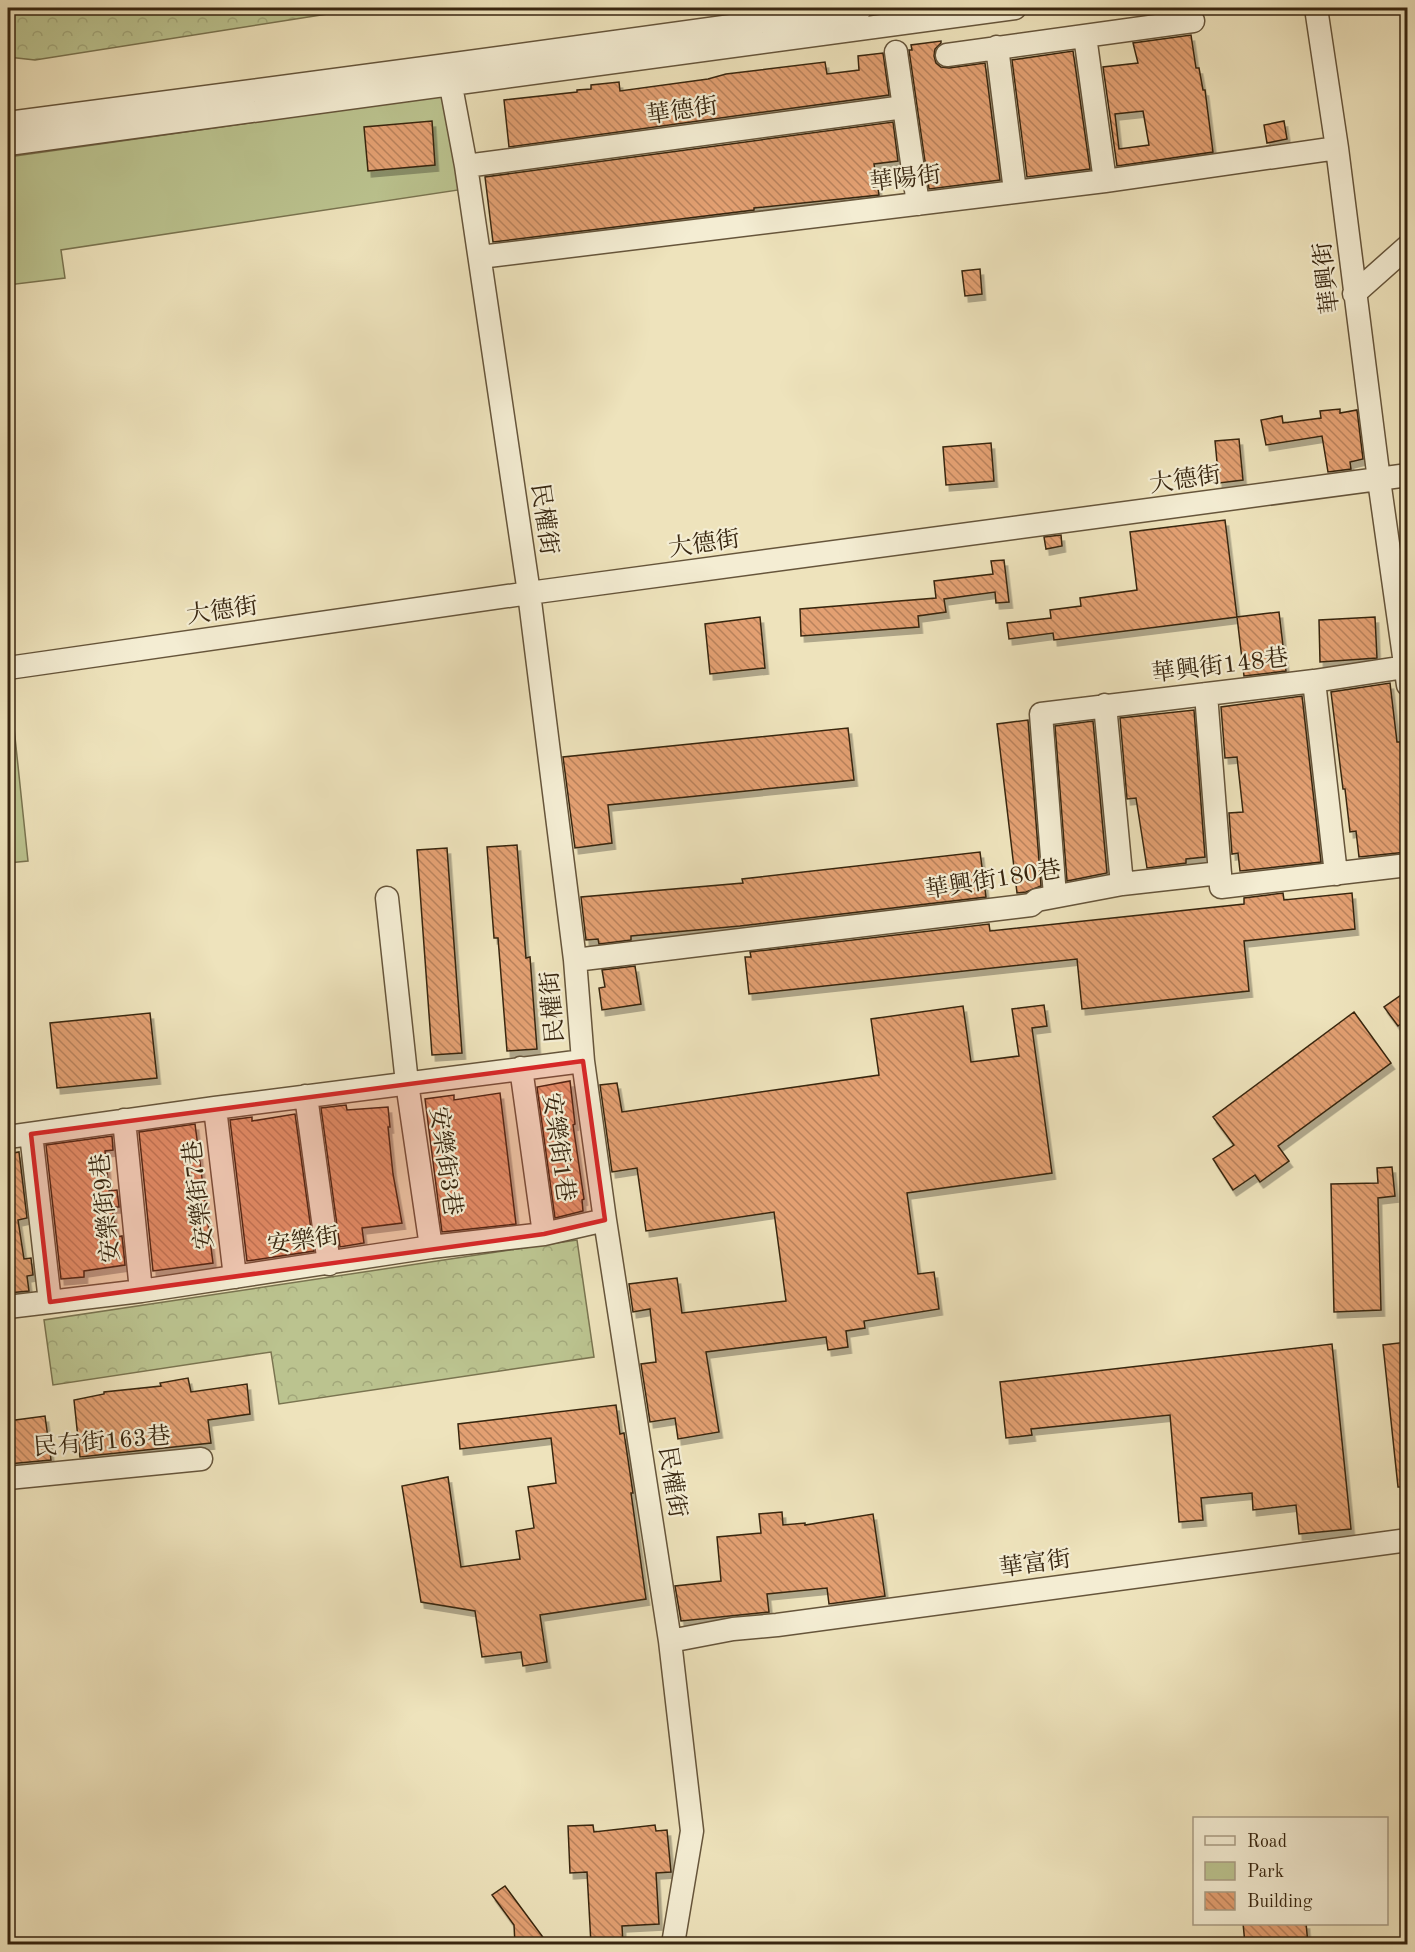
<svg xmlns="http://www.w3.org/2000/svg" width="1415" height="1952" viewBox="0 0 1415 1952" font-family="'Old Standard TT','Noto Serif TC',serif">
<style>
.green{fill:#bbc38f;stroke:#7a7450;stroke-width:1.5}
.forest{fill:url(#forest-crowns);stroke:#7a7450;stroke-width:1.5}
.building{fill:url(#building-back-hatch);stroke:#382610;stroke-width:1.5;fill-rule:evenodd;filter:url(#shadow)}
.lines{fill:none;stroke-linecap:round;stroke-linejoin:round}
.minor-casing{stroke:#66553b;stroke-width:25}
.minor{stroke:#f4edd3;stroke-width:22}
.marked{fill:#d62828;fill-opacity:0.2;stroke:#d62828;stroke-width:4.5;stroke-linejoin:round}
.labels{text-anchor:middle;stroke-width:4.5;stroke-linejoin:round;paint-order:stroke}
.street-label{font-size:24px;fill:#382610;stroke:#f4edd3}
</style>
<defs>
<pattern id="forest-crowns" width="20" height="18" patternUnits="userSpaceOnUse" patternTransform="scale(1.5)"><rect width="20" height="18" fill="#bbc38f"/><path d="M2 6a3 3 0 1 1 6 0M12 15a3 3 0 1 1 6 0" fill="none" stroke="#a2a77a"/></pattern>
<pattern id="building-back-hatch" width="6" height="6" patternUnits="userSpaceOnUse" patternTransform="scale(1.5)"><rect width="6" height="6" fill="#e3a072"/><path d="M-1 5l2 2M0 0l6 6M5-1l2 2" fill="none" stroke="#b9825c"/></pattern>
<filter id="shadow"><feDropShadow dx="3.5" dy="6" stdDeviation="0" flood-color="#0004"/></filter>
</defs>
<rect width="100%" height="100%" fill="#eee3bc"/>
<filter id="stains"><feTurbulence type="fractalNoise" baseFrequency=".00333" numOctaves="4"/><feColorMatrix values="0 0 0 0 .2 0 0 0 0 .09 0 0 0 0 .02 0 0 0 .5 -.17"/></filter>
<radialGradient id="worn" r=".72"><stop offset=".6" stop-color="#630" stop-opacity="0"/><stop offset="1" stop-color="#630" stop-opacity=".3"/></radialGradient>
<path class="green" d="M440,96L447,98L465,189L61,250L65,278L8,285V157Z
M8,680H9L28,861L8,863Z"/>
<path class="forest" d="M8,8H366L35,60L8,57Z
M577,1240L594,1357L279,1404L271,1352L53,1385L44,1320Z"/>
<path class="building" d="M1191,35L1196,68H1199L1203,90H1205L1213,152L1117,166L1103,67L1138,63L1133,43ZM1143,111L1149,145L1119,149L1115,114Z
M941,41V43L935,49L934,56L936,63L941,67L949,68L985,63L1000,180L929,189L909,50H912L911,45Z
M1073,51L1090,169L1027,177L1012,60Z
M883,53L889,95L509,147L504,100L577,92V90L591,89V85L619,82L620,91L708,79L726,74L825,62L827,74L859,70L858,56Z
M432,121L435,165L368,171L364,127Z
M1284,121L1287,139L1267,143L1264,125Z
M893,122L898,161L874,164L879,195L754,208V210L493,242L485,177Z
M980,269L982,294L965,296L962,271Z
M1340,409V413L1357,410L1363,459L1350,462L1351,469L1328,472L1322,436L1266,445L1261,420L1282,416L1283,423L1321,418L1320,411Z
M1239,439L1243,480L1219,483L1215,441Z
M991,443L994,481L946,485L943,447Z
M1225,520L1237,617L1054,640L1053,633L1009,639L1007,623L1051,618L1050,610L1081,606L1080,598L1137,590L1130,532Z
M1061,535L1062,546L1046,549L1044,537Z
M1004,560L1009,602L996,603L995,592L944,599L946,612L918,616L919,627L801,636L800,609L936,598L934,581L993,574L991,561Z
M1279,612L1286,671L1244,676L1237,617Z
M760,617L765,668L710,674L705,624Z
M1375,617L1377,658L1320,662L1319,620Z
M1390,683L1397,742H1400L1407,796V852L1359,857L1356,831L1350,832L1345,789H1343L1331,692Z
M1302,696L1321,862L1240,871L1238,853L1232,854L1229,813L1243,812L1237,757L1225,758L1221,707Z
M1194,710L1205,857L1186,859V863L1147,868L1136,798L1127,799L1120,718Z
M1028,720L1041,886L1026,892L1017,893L997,724Z
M1093,721L1107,873L1067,881L1055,726Z
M848,728L854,780L608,805L612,843L575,848L563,757Z
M517,845L526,958L530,957L537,1049L507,1051L498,938H494L487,847Z
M447,848L462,1053L432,1055L417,850Z
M980,852L986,897L740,926L631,936V940L599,944L598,939L586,940L581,897L743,883L742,879Z
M1283,893L1284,900L1352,893L1355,929L1244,941L1249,991L1082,1009L1077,959L749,994L745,957H751L750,952L989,924L990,931L1244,904V898Z
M635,966L641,1004L602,1010L599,988L605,987L602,970Z
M1407,991V1019L1398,1026L1384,1007Z
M1044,1005L1047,1026L1032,1028L1052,1173L907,1193L918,1274L934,1272L939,1309L864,1321L865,1328L846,1331L848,1347L828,1350L826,1337L706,1352L719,1432L678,1439L675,1418L650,1422L641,1364L656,1362L650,1309L633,1312L629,1284L677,1278L682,1313L786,1301L774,1212L646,1231L637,1168L612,1172L600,1085L617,1083L622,1112L879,1075L871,1019L963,1006L971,1062L1019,1056L1012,1009Z
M1354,1012L1391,1063L1278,1146L1289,1161L1260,1182L1255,1175L1233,1190L1213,1159L1234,1145L1213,1117Z
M150,1013L157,1078L57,1088L50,1023Z
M570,1081L575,1124L573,1125L584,1199L582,1200L583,1211L555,1218L537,1087Z
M500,1093L516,1224L442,1232L425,1099L454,1095V1100Z
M346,1105L347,1110L388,1107L390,1127H388L393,1174L402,1223L362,1228L364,1243L340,1247L321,1108Z
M295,1114L314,1251L247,1261L230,1120L252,1117V1121Z
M195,1124L213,1263L153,1271L139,1132Z
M112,1136L113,1150L105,1151L109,1191L117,1190L119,1207H112L117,1237L122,1236L125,1265L84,1271V1277L61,1279L46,1145Z
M19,1152L27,1218L18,1220L24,1259L31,1258L33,1275L27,1276L29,1291L8,1293V1154Z
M1392,1167L1395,1196L1378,1198L1381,1310L1334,1312L1331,1184L1378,1183L1377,1168Z
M1407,1342V1487H1398L1383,1345Z
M1332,1344L1351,1529L1299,1534L1296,1505L1253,1510L1252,1493L1201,1498L1203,1520L1179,1522L1170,1415L1031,1429L1032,1435L1006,1438L1000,1382Z
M188,1378L191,1392L247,1384L250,1414L208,1420L211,1443L80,1457L74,1400L104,1394V1392L161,1386L160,1383Z
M616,1405L620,1434L624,1433L633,1493H631L646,1599L540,1615L547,1662L523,1666L521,1652L482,1657L475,1611L421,1602L402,1486L448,1477L461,1567L520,1559L516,1531L534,1528L528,1487L556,1483L551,1438L460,1449L458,1424Z
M45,1416L51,1460L8,1464V1421Z
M782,1512L783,1525L805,1523V1525L873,1514L885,1596L829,1604L827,1588L767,1594L769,1612L681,1621L675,1586L721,1581L717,1537L761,1533L759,1514Z
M593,1825L594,1832L655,1825L656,1831L667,1830L671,1872L656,1873L659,1924L622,1926L623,1944H591L587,1872L570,1873L568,1826Z
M505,1886L548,1944H515L514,1925L492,1895Z
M1243,1923H1306L1308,1944H1245Z"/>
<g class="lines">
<g class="minor-casing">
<path id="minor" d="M1316,8L1337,148L1379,480L1408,685
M1085,36L1105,181
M997,47L1015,191
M896,52L918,204
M947,55L1193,21
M447,65L466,166L529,593L575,960L583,1061L605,1220L670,1641L692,1831L673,1944
M8,123L447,65L861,8
M8,144L1015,8
M466,166L904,107
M480,257L1105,181L1337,148
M1354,294L1408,246
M8,668L529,593L1408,475
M1314,681L1336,874
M1206,694L1221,887L1408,865
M1105,705L1122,884
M1055,896L1041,714L1314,681L1405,667
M387,898L407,1083L431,1247
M575,960L1031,905L1037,900L1122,884L1220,873
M521,1068L544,1234
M306,1096L329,1264
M215,1108L235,1277
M124,1120L141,1291
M31,1134L50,1302
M8,1137L215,1108L583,1061
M8,1307L141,1291L431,1247L544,1234L605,1220
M8,1478L201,1459
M670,1641L733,1629L777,1625L1408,1540"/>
</g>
<use href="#minor" class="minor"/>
</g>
<path class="marked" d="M583,1061L605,1220L544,1234L50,1302L31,1134Z"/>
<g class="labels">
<g class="street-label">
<text transform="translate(682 110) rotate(-8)" y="8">華德街</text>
<text transform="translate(905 178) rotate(-7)" y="8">華陽街</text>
<text transform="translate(1326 278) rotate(-97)" y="8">華興街</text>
<text transform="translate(1185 479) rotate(-8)" y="8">大德街</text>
<text transform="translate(545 519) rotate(82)" y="8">民權街</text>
<text transform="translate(704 543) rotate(-8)" y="8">大德街</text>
<text transform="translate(222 610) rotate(-8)" y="8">大德街</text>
<text transform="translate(1220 665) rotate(-7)" y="8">華興街148巷</text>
<text transform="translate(993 879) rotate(-9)" y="8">華興街180巷</text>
<text transform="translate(552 1007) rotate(-95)" y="8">民權街</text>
<text transform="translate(559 1147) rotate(82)" y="8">安樂街1巷</text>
<text transform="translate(446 1161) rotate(82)" y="8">安樂街3巷</text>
<text transform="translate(198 1195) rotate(-97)" y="8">安樂街7巷</text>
<text transform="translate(105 1208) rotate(-96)" y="8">安樂街9巷</text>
<text transform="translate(303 1240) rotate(-8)" y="8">安樂街</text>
<text transform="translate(102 1441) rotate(-5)" y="8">民有街163巷</text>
<text transform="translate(673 1482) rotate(81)" y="8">民權街</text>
<text transform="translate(1035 1563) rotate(-8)" y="8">華富街</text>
</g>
</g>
<rect width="1415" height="1952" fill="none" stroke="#eee3bc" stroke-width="30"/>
<rect x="9" y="9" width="1397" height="1934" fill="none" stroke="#382610" stroke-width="3"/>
<rect x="15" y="15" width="1385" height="1922" fill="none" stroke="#382610" stroke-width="1.5"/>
<rect x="1193" y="1817" width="195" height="108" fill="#f4edd3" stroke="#a99d85" stroke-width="1.5"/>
<rect x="1205" y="1836" width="30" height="9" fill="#f4edd3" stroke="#a99d85" stroke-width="1.5"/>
<text x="1247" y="1847" font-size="18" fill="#382610">Road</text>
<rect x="1205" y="1862" width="30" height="18" fill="#bbc38f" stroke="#a99d85" stroke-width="1.5"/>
<text x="1247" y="1877" font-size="18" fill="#382610">Park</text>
<rect x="1205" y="1892" width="30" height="18" fill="url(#building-back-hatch)" stroke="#a99d85" stroke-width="1.5"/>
<text x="1247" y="1907" font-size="18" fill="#382610">Building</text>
<rect width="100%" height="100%" filter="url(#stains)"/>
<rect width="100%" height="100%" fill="url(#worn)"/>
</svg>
